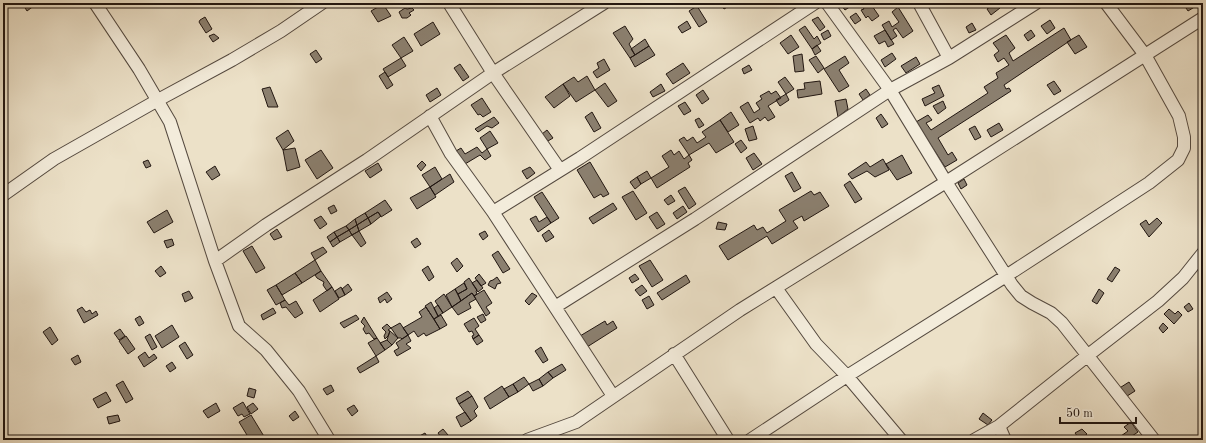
<svg xmlns="http://www.w3.org/2000/svg" width="1206" height="443" viewBox="0 0 1206 443" font-family="'Old Standard TT',serif">
<style>
.building{fill:#8b8070;stroke:#211611}
.lines{fill:none;stroke-linecap:round;stroke-linejoin:round}
.minor-casing{stroke:#54493f;stroke-width:14}
.minor{stroke:#f3ecdb;stroke-width:12}
</style>
<rect width="100%" height="100%" fill="#ece1c8"/>
<filter id="stains"><feTurbulence type="fractalNoise" baseFrequency=".005" numOctaves="4"/><feColorMatrix values="0 0 0 0 .2 0 0 0 0 .09 0 0 0 0 .02 0 0 0 .5 -.17"/></filter>
<radialGradient id="worn" r=".72"><stop offset=".6" stop-color="#630" stop-opacity="0"/><stop offset="1" stop-color="#630" stop-opacity=".3"/></radialGradient>
<path class="building" d="M22,3H34L35,5L27,11Z
M720,3H734L724,9Z
M844,3H849L851,6L845,10L841,5Z
M860,3H870L879,16L872,21L868,16L866,18L861,10L864,9Z
M995,3L1000,8L991,15L987,9Z
M1187,3H1201L1188,11L1184,5Z
M383,4L391,16L378,22L371,11Z
M697,6L707,22L699,27L689,11Z
M898,7L913,31L903,38L896,28L893,30L897,36L891,40L882,25L889,21L892,27L899,22L892,12Z
M405,8L407,9L412,8L414,10L409,13L411,15L407,18H402L399,12Z
M856,13L861,20L855,24L850,17Z
M205,17L212,29L206,33L199,22L200,20Z
M818,17L825,27L820,31L812,20Z
M1050,20L1055,28L1047,34L1041,26Z
M687,21L691,28L682,33L678,27Z
M433,22L440,34L421,46L414,34Z
M972,23L976,30L969,33L966,27Z
M625,26L633,39L629,44L635,55L630,58L613,33Z
M805,26L814,39L817,36L821,43L812,49L799,30Z
M1064,28L1071,40L1004,85L1006,89L1009,88L1011,91L938,138L948,155L952,152L957,160L945,167L916,122L928,115L932,120L926,123L931,130L988,93L984,87L998,78L996,73L1009,65L1004,58L998,62L994,55L999,51L993,43L1006,35L1015,48L1009,53L1013,61Z
M828,30L831,36L824,40L821,34Z
M885,30L894,44L888,47L885,41L879,44L874,36Z
M1031,30L1035,36L1028,41L1024,35Z
M214,34L219,38L213,42L209,36Z
M791,35L799,47L788,54L780,43Z
M1079,35L1087,47L1075,54L1067,42Z
M404,37L413,51L401,58L392,45Z
M645,39L649,46L635,55L631,49Z
M817,45L821,51L815,55L812,49Z
M649,46L655,55L635,67L630,58Z
M316,50L322,59L316,63L310,54Z
M892,53L896,59L885,67L881,60Z
M802,54L804,71L795,72L793,56Z
M816,56L824,68L818,73L809,60Z
M845,56L849,63L839,70L849,86L839,92L824,69Z
M916,57L920,64L906,73L901,66Z
M401,58L406,66L388,77L383,69Z
M604,59L610,70L597,78L593,72L599,68L597,63Z
M683,63L690,73L673,84L666,74Z
M460,64L469,77L463,81L454,68Z
M749,65L752,70L744,74L742,69Z
M385,72L393,85L387,89L379,76Z
M587,76L595,90L576,102L563,84L574,77L578,82Z
M785,77L794,89L786,94L778,82Z
M820,81L822,94L798,98L797,90L805,89L804,83Z
M1054,81L1061,91L1054,95L1047,85Z
M605,83L617,101L608,107L595,90Z
M563,84L570,96L554,108L545,97Z
M661,84L665,91L653,97L650,92Z
M939,85L944,96L925,106L922,99L935,93L932,88Z
M270,87L278,107H268L262,89Z
M437,88L441,95L430,102L426,95Z
M866,89L870,95L863,100L859,94Z
M703,90L709,99L702,104L696,95Z
M769,91L771,94L776,91L781,98L768,106L775,117L768,121L765,117L760,121L758,118L750,123L740,107L748,102L754,113L760,109L756,103L762,99L760,96Z
M786,94L789,100L780,106L776,100Z
M482,98L491,112L483,117L480,114L478,115L471,105Z
M846,99L848,109L838,117L835,101Z
M943,101L946,108L938,114L933,106Z
M685,102L691,111L684,115L678,106Z
M592,112L601,128L594,132L585,117Z
M731,112L739,125L728,132L720,120Z
M881,114L888,124L882,128L876,118Z
M494,117L499,123L492,128L487,126L478,132L475,129Z
M699,118L704,125L699,128L695,120Z
M720,120L734,142L716,153L709,143L689,155L679,140L684,137L687,141L693,137L697,143L706,137L702,132Z
M999,123L1003,130L991,137L987,130Z
M753,126L757,139L749,141L745,129Z
M975,126L981,137L975,140L969,129Z
M288,130L294,141L283,150L276,138Z
M547,130L553,138L548,141L542,134Z
M490,131L498,143L487,149L480,138Z
M741,140L747,148L741,153L735,144Z
M477,147L482,153L487,149L491,156L485,160L480,155L460,167L451,154L461,148L465,154Z
M295,148L300,167L287,171L283,150Z
M321,150L333,168L317,179L305,160Z
M671,150L674,155L679,151L684,159L689,155L692,160L688,163L690,167L657,188L651,178L669,167L662,156Z
M754,153L762,164L753,170L746,158Z
M902,155L912,173L897,180L886,164Z
M883,159L889,170L875,177L867,171L852,179L848,174L866,162L870,167Z
M148,160L151,166L146,168L143,162Z
M422,161L426,165L421,171L417,166Z
M590,162L609,194L603,197L601,194L594,198L577,170Z
M378,163L382,170L370,178L365,171Z
M215,166L220,175L212,180L206,172Z
M435,167L442,179L430,187L422,175Z
M530,167L535,173L527,179L522,171Z
M647,171L651,178L641,184L637,177Z
M792,172L801,188L794,192L785,176Z
M450,174L454,182L435,195L430,187Z
M637,177L641,184L635,189L630,182Z
M964,179L967,185L961,189L958,183Z
M850,181L862,199L855,203L844,185Z
M430,187L436,197L417,209L410,198Z
M685,187L696,204L689,209L678,191Z
M633,191L647,213L636,220L622,197Z
M811,191L814,195L820,192L829,206L804,221L802,216L793,221L798,228L772,244L767,236L728,260L719,246L754,225L757,230L763,227L767,233L786,221L779,210Z
M542,192L559,218L551,223L534,197Z
M671,195L675,201L668,205L664,200Z
M385,200L392,210L381,217L378,212L368,218L365,213Z
M613,203L617,209L593,224L589,218Z
M334,205L337,211L331,214L328,208Z
M683,206L687,212L677,219L673,213Z
M167,210L173,222L154,233L147,222Z
M378,212L381,216L371,224L368,218Z
M657,212L665,224L657,229L649,217Z
M365,213L368,218L357,225L355,219Z
M321,216L327,224L320,229L314,220Z
M536,216L539,222L547,217L551,223L538,232L530,219Z
M368,218L371,224L359,231L357,225Z
M1157,218L1162,223L1149,237L1140,224L1146,220L1149,225Z
M355,219L357,225L349,230L346,226Z
M718,222L727,224L725,230L716,229Z
M357,225L359,231L352,235L349,230Z
M346,226L349,230L337,237L334,232Z
M277,229L282,237L274,240L270,234Z
M349,230L352,235L340,242L337,237Z
M549,230L554,237L546,242L542,235Z
M359,231L366,243L361,247L352,235Z
M485,231L488,236L483,240L479,234Z
M334,232L337,237L330,242L327,237Z
M337,237L340,242L333,247L330,242Z
M417,238L421,244L415,248L411,242Z
M172,239L174,245L167,248L164,241Z
M252,246L265,268L256,273L243,251Z
M323,247L327,252L315,260L311,253Z
M498,251L510,269L503,273L492,255Z
M457,258L463,266L457,272L451,263Z
M315,260L321,271L302,283L295,273Z
M650,260L663,280L652,287L639,266Z
M161,266L166,273L160,277L155,271Z
M428,266L434,277L429,281L422,270Z
M1115,267L1120,270L1112,282L1107,279Z
M321,271L332,287L327,291L323,285L324,282L317,278L315,275Z
M295,273L302,283L282,295L276,285Z
M479,274L486,283L481,286L475,278Z
M635,274L639,279L632,283L629,278Z
M686,275L690,282L662,300L657,293Z
M497,277L501,283L497,284L495,289L488,285L490,281L493,280Z
M469,278L477,290L476,291L477,294L474,296L472,293L461,301L458,294L467,289L464,282Z
M477,280L483,288L478,292L472,283Z
M464,283L467,289L458,294L455,289Z
M348,284L352,290L345,295L342,289Z
M276,285L285,300L276,305L267,290Z
M642,285L647,291L640,296L635,290Z
M332,287L339,299L320,312L313,300Z
M341,287L345,295L339,298L335,291Z
M455,289L461,301L452,307L446,295Z
M1099,289L1104,293L1097,304L1092,301Z
M484,290L492,303L486,307L490,313L486,316L474,296Z
M189,291L193,298L185,302L182,294Z
M387,292L392,299L387,303L385,299L380,303L378,298Z
M472,293L476,299L469,303L471,308L458,315L452,307Z
M532,293L537,296L529,305L525,301Z
M444,294L452,307L443,313L435,301Z
M649,296L654,305L647,309L642,300Z
M285,300L289,305L296,301L303,313L295,318L286,307L282,308L280,303Z
M431,302L438,316L434,319L425,306Z
M1189,303L1193,309L1188,312L1184,307Z
M438,305L443,313L438,316L434,308Z
M82,307L86,312L90,310L92,314L96,311L98,315L84,323L77,310Z
M426,307L440,329L426,336L424,333L418,337L414,331L408,335L403,328L422,317L419,312Z
M273,308L276,313L263,320L261,315Z
M1169,309L1175,314L1178,311L1182,315L1174,324L1164,314Z
M483,314L486,320L481,323L477,317Z
M356,315L359,319L344,328L340,323Z
M441,315L447,325L440,329L434,319Z
M140,316L144,323L139,326L135,319Z
M364,317L377,338L374,339L369,333L366,334L363,329L365,326L361,322Z
M474,318L479,326L475,329L479,335L473,339L472,336L474,335L472,331L469,332L464,324Z
M605,321L607,325L613,321L617,328L587,347L580,336Z
M400,323L408,335L402,339L401,338H398L391,328Z
M1163,323L1168,328L1163,333L1159,328Z
M387,324L391,328L388,330L390,331L388,336L385,339L384,336L386,332L382,328Z
M172,325L179,337L162,348L155,336Z
M50,327L58,340L52,345L43,332Z
M120,329L125,336L119,340L114,333Z
M390,331L398,338L392,345L387,340Z
M150,334L157,347L152,350L145,337Z
M408,335L411,341L406,344L411,348L397,356L394,351L399,348L396,343Z
M479,335L483,341L477,345L473,339Z
M126,336L135,349L128,354L119,341Z
M377,338L385,350L376,356L368,343Z
M387,340L392,345L385,350L380,343Z
M185,342L193,355L187,359L179,346Z
M541,347L548,360L543,363L535,351Z
M145,352L149,358L154,354L157,358L144,367L138,357Z
M78,355L81,362L75,365L71,359Z
M376,356L379,362L360,373L357,368Z
M172,362L176,368L170,372L166,366Z
M562,364L566,370L553,378L548,372Z
M548,372L553,378L543,386L539,379Z
M524,377L529,384L518,392L513,384Z
M539,379L543,386L533,391L529,384Z
M123,381L133,399L126,403L116,385Z
M1129,382L1135,391L1124,398L1118,389Z
M513,384L518,392L509,397L504,389Z
M331,385L334,391L327,395L323,389Z
M502,386L509,397L490,409L484,398Z
M249,388L256,390L254,398L247,396Z
M468,391L472,396L459,404L456,398Z
M106,392L111,401L98,408L93,399Z
M472,396L478,407L474,411L477,416L471,421L459,404Z
M243,402L250,414L244,417L242,414L238,416L233,408Z
M216,403L220,411L208,418L203,411Z
M253,403L258,409L251,414L247,407Z
M354,405L358,411L352,416L347,409Z
M295,411L299,417L293,421L289,416Z
M465,412L471,421L461,427L456,417Z
M983,413L992,420L988,425L979,419Z
M118,415L120,421L109,424L107,417Z
M251,415L265,438L262,440H249H250L239,422Z
M1131,422L1138,432L1126,440H1125L1121,436L1128,431L1124,427Z
M443,429L448,435L442,439L438,433Z
M1082,429L1087,434L1080,440L1075,433Z
M425,433L429,440H415L414,439Z"/>
<g class="lines">
<g class="minor-casing">
<path id="minor" d="M95,3L139,69L170,122L215,261L239,326L266,350L299,391L329,440
M449,3L493,73L560,170
M827,3L890,90L946,182L1012,285L1021,296L1032,303L1051,313L1062,323L1154,440
M919,3L949,58
M430,116L451,154L493,212L613,396
M3,195L54,159L158,100L232,60L281,31L322,3
M493,212L580,158L815,3
M215,261L266,225L367,160L493,73L604,3
M776,288L816,344L847,376L901,440
M555,307L695,219L890,90L949,58L1036,3
M674,354L728,440
M999,426L1005,440
M527,440L576,422L740,310L946,182L1203,18
M750,440L847,376L1006,276L1149,183L1178,160L1184,148V137L1179,116L1145,55L1106,3
M974,440L999,426L1087,356L1158,301L1183,278L1203,253"/>
</g>
<use href="#minor" class="minor"/>
</g>
<rect width="1206" height="443" fill="none" stroke="#ece1c8" stroke-width="16"/>
<rect x="4" y="4" width="1198" height="435" fill="none" stroke="#211611" stroke-width="2"/>
<rect x="8" y="8" width="1190" height="427" fill="none" stroke="#211611"/>
<path d="M1060 417v6h76v-6" fill="none" stroke="#211611" stroke-width="2"/>
<text x="1066" y="417" font-size="12" fill="#211611" stroke="#f3ecdb" stroke-width="3" paint-order="stroke">50 m</text>
<rect width="100%" height="100%" filter="url(#stains)"/>
<rect width="100%" height="100%" fill="url(#worn)"/>
</svg>
